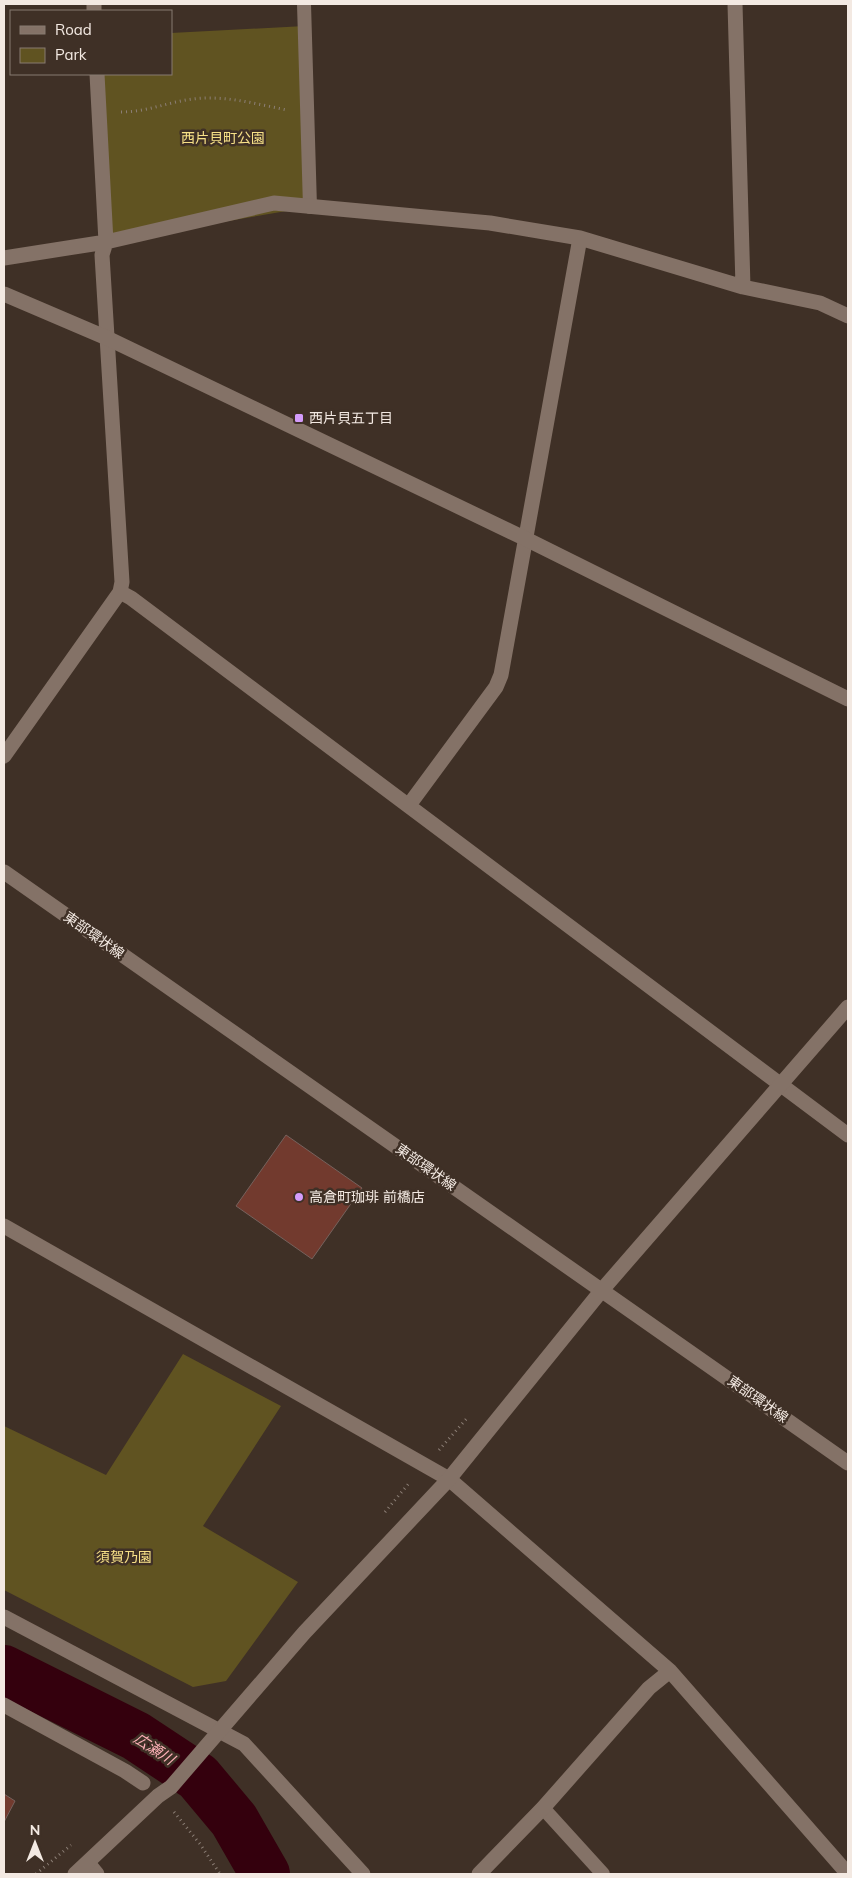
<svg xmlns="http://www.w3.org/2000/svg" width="852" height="1878" viewBox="0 0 852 1878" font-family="Mulish,'Noto Sans JP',sans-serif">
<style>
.green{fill:#605321}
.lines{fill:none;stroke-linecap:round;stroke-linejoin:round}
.river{stroke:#34000d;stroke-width:50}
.building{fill:#723a2e;stroke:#76625d}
.path{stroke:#8c7f76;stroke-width:3;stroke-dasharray:1 4;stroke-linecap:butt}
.lane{stroke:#847267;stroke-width:14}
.street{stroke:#847267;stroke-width:15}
.secondary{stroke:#847267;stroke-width:15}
.poi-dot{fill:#d49cfb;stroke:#3f3026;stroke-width:2}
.labels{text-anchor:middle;stroke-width:5;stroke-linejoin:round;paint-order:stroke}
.park-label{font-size:14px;fill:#f7e087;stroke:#3f3026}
.poi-label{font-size:14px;fill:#f3e9e2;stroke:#3f3026;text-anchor:start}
.street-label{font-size:14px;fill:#f3e9e2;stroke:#3f3026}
.water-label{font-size:15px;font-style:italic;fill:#fcb0b7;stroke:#3f3026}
</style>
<rect width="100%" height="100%" fill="#3f3026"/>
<path class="green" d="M305,26L310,207L106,242L97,74H171V33Z
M183,1354L281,1406L203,1526L298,1582L226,1681L193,1687L4,1590V1426L106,1475Z"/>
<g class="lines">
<path class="river" d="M4,1670L136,1736L198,1777L234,1820L265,1874"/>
</g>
<path class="building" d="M286,1135L362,1188L312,1259L236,1206Z
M4,1794L15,1801L4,1822Z"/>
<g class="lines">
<path class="path" d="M121,112C147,112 168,102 193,99C225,95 256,104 287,110
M439,1450L468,1417
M385,1512L410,1482
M174,1812L200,1844L220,1874
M36,1874L71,1845"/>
<path class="lane" d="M304,4L310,207
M543,1808L603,1874"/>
<path class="street" d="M94,4V11
M735,4L743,287
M4,258L106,242L274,203L490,223L580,238L743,287L820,303L848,316
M120,592L131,598L848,1135
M4,756L120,592L122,582L102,255L106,242L97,74
M409,805L496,687L501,675L580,238
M4,1226L449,1479L670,1671L848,1874
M4,1617L244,1744L363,1874
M4,1705L125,1771L143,1783
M88,1863L97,1874
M479,1874L543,1808L649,1688L670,1671"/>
<path class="secondary" d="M4,294L107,338L526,539L848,699
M4,872L848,1463
M75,1874L158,1796L171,1787L304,1633L449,1479L602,1290L848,1007"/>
</g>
<g class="poi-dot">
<rect x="294" y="413" width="10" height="10" rx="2.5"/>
<circle cx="299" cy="1197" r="5"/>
</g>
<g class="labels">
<g class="park-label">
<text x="223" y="143">西片貝町公園</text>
<text x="124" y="1562">須賀乃園</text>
</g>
<g class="poi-label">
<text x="309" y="423">西片貝五丁目</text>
<text x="309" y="1202">高倉町珈琲 前橋店</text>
</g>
<g class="street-label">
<text transform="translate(94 935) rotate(35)" y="5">東部環状線</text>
<text transform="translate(426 1167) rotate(35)" y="5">東部環状線</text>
<text transform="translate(758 1399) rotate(35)" y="5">東部環状線</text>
</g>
<g class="water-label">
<text transform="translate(154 1749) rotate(33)" y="5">広瀬川</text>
</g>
</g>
<rect width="852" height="1878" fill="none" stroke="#f3e9e2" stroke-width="10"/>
<rect x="10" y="10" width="162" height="65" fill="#3f3026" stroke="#877a71"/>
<rect x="20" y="26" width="25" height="8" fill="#847267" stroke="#877a71"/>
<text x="55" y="35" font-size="15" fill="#f3e9e2">Road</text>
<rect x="20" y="48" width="25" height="15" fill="#605321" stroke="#877a71"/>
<text x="55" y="60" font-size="15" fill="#f3e9e2">Park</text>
<g transform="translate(35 1843)" stroke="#3f3026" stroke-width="4" paint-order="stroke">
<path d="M0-4L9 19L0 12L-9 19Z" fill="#f3e9e2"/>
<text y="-8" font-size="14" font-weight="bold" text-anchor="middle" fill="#f3e9e2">N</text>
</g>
</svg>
